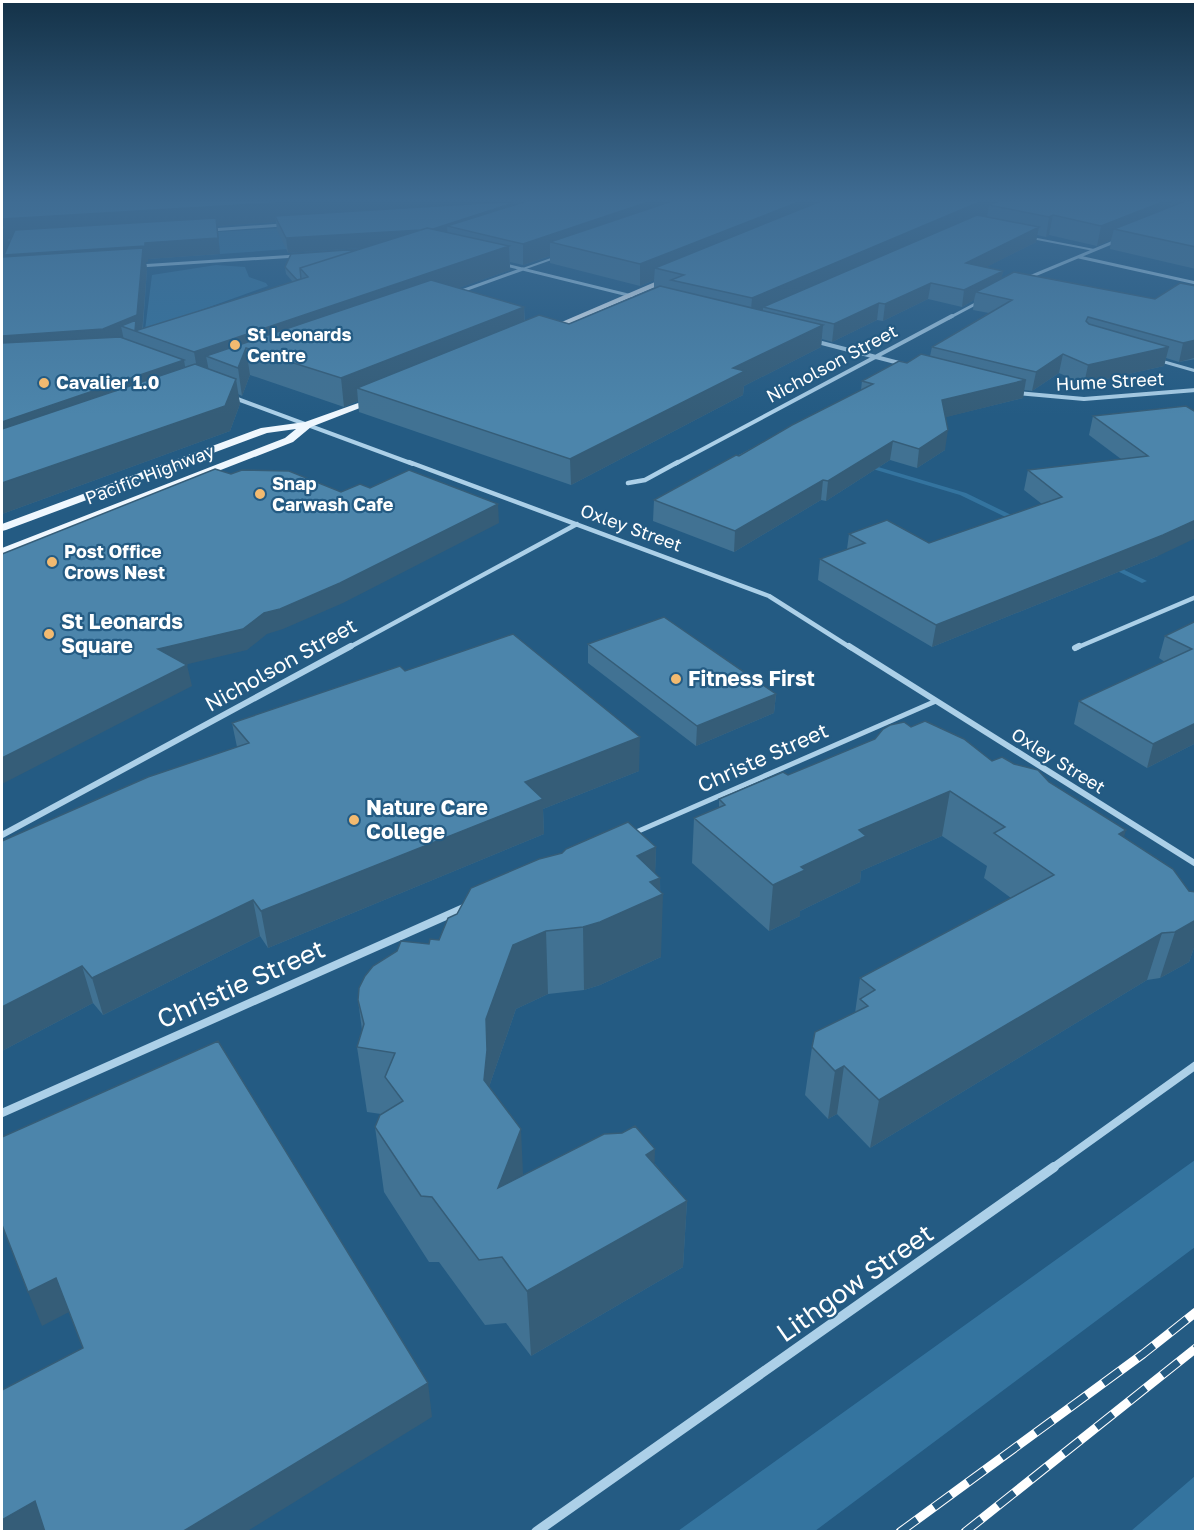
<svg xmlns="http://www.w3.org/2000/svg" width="1197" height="1533" viewBox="0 0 1197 1533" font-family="'Golos Text',sans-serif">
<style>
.green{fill:#34749f}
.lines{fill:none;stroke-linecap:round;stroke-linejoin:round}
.service-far1{stroke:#acd0e8;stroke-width:2}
.service{stroke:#acd0e8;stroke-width:3}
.pedestrian{stroke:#acd0e8;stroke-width:5}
.minor-far5{stroke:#acd0e8;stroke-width:3}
.minor-far4{stroke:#acd0e8;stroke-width:4}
.minor-far3{stroke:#acd0e8;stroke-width:4.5}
.minor-far2{stroke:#acd0e8;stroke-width:6}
.minor-far1{stroke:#acd0e8;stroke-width:8}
.minor{stroke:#acd0e8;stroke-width:10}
.primary{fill:#eff7fe;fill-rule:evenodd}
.rail-casing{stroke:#fff;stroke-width:9}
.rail{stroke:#245b83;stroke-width:7;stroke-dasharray:21;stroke-linecap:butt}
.wall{fill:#417293;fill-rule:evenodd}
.shaded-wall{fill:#355d78;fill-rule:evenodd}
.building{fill:#4c85ab;stroke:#355d78;stroke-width:1.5}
.poi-dot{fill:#f2ba70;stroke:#245b83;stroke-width:2}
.labels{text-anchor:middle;stroke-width:4.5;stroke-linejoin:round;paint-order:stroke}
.far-poi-label{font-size:18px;font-weight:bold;fill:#fff;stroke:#245b83;text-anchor:start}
.far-street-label{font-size:18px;fill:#fff;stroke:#245b83}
.poi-label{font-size:21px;font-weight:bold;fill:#fff;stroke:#245b83;text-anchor:start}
.street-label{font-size:21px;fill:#fff;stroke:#245b83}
.near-street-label{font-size:26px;fill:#fff;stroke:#245b83}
</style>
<rect width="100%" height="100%" fill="#245b83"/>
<path class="green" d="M297,227L303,248L220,254L218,232Z
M216,265L245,267L249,277L266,283L268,286L145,330L152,275Z
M777,437L966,493L1147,581L1142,583L960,495L772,439Z
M1195,1160V1247L815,1531H678Z
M1195,1476V1531H1131Z"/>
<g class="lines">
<path class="service-far1" d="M1032,238L1094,250
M523,269L554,258"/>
<path class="service" d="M1161,361L1196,371"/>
<path class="pedestrian" d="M634,833L936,701"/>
<path class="minor-far5" d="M211,230L282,225
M1079,257L1196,283
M502,264L632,296
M139,266L296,256
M1025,279L1116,241
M459,292L523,269
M949,318L979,302"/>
<path class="minor-far4" d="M814,341L903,364
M1017,393L1084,399L1196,390
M232,397L413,464
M675,464L952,316"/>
<path class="minor-far3" d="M409,462L769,596L851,648
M628,483L645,480L678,462
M348,648L577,524
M1076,648L1196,597"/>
<path class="minor-far2" d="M849,646L1196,864
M1075,648L1079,646
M2,835L351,646"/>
<path class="minor-far1" d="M2,1113L466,907
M1051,1169L1196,1065"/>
<path class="minor" d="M536,1532L1054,1167"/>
<path class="primary" d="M669,276L676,278L550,332L543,330Z
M375,397L383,399L311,427L293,442L2,555V548L285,438L296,429L267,433L6,530L2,531V524L261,428L305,422Z"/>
<g class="rail-casing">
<path id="rail" d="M900,1532L1143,1354L1196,1312
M965,1532L1196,1348"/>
</g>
<use href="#rail" class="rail"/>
</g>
<path class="wall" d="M2,201H1196V269L1110,249L1111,240L1097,246L1049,235L1046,237L1037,235L1036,242L986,267L1003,271L1001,279L1155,299L1196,286V359L1179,362L1166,358L1164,366L1084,384L1059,373L1032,391L1024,390L1023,398L945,417V450L917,468L890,460L826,501L821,500L734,552L653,521L654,500L861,390L862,381L907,363L930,356L932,347L989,313L973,310L974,300L962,307L928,299L883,321L877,320L832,342L822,339L821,347L744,386L743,395L571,485L359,412L358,401L344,407L250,375L242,396L238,394L240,404L230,431L2,514ZM276,222L277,230L288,253L364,248L285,267L286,274L293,282L143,328L147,269L146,262H148V259L220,254L217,226ZM550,256V263L640,286L654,280V288L569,324L525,321L524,307L458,288L510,270V262L523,265Z
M1186,406L1158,556L932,647L818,580L820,559L847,549L849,534L929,543L1042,504L1024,490L1028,470L1121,459L1089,435L1093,416Z
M1196,621V743L1147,768L1074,724L1079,701L1165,662L1159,658L1165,636Z
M588,644L776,694L774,713L696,746L588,663Z
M405,671L639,771L543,809L544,834L268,948L260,936L103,1015L93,1003L2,1051V841L237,747L232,723Z
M911,727L992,761L1014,764L1049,782L1124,837L1189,891L1196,892V942L1189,962L1160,978L1147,980L870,1148L837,1114L828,1119L805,1095L812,1047L855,1013L860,978L1011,898L984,878L987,866L942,836L861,871L860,882L800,911V916L769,931L692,863L694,818L719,807V799L788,775Z
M656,847L655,873L660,878L661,957L600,985L584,990L548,994L516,1009L490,1084V1088L523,1175L655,1164L687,1201L683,1267L531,1356L506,1323L485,1325L439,1262H429L384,1192L375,1127L381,1114L367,1112L357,1047L362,1030L358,1000L429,944Z"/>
<path class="shaded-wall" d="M308,201H503L504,206L513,203V217L447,226L448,239L434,243L288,253L286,238L275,216L276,222L217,226L220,254L148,259V262H146L147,269L142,333L121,326L125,345L2,360V219ZM216,226L145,243L10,246L8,239Z
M651,201H700L550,242V256L523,265V244Z
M801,201H846L655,268L654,280L640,286V264Z
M982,201H1023L989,205L987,217L763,307V316L750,321L752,298Z
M1165,201H1171L1167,218L1114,229L1111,240L1097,246L1101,226Z
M1053,215L1049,235L1046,237L1049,217Z
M1039,227L1036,242L963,279L966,263Z
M509,246L510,270L269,355L246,348L250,375L242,396L238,368L206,356L210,376L199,380L194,352Z
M1003,271L1000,287L976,292L974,300L962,307L964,290Z
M931,283L928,299L883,321L885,304Z
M879,303L877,320L832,342L834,324Z
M524,307L525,333L357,388L358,401L344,407L341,378Z
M823,325L821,347L744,386L743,395L571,485L570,459L733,368Z
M1196,340V352L1194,358L1179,362L1183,343Z
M1169,347L1164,366L1084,384L1088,365Z
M1063,354L1059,373L1032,391L1036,372Z
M184,360L188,385L2,451V422Z
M236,379L240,404L230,431L2,514V483Z
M1026,380L1023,398L939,419L942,400Z
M948,430L945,450L917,468L919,449Z
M893,441L890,460L826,501L828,481Z
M823,480L821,500L734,552L735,531Z
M498,504L499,523L343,603L283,629L267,634L247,650L163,670L158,649L264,613Z
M1196,520V538L1158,556L932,647L936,625Z
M187,665L192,686L2,784V758Z
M776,694L774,713L696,746L697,726Z
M1196,723V743L1147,768L1153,744Z
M640,737L639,771L543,809L544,834L268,948L261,911L525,782Z
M950,791L942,836L861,871L860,882L800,911V916L769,931L773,885L859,830Z
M1126,830L1113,876L1119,834Z
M656,847L655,880L660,878V896L663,894L661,957L600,985L584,990L583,927L637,856Z
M253,900L260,936L103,1015L92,978Z
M1196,920V942L1189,962L1160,978L1175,932Z
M546,931L548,994L516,1009L490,1084L491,1114L484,1080L486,1019L513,945Z
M1162,933L1147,980L870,1148L879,1100Z
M82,966L93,1003L2,1051V1007Z
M844,1066L837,1114L828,1119L835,1071Z
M521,1129L524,1195L498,1188Z
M655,1149L653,1215L646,1155Z
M687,1201L683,1267L531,1356L527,1291Z
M56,1278L69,1312L42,1326L28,1292Z
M428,1383L432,1417L246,1532H182Z
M35,1501L49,1532H2V1520Z"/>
<path class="building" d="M2,201H308L2,219Z
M527,201H651L523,244L447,226Z
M672,201H801L640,264L550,242Z
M821,201H982L752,298L671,280L684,275L655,268Z
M999,201H1165L1101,226L1053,215L1049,217L989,205Z
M1185,201H1196V247L1114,229Z
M503,202L513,203L433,229L427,228L421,230L286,238L275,216Z
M977,215L1039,227L966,263L1003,271L964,290L931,283L885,304L879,303L834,324L763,307Z
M216,218L218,238L145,243V246L4,255L15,230Z
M2,226H5L2,234Z
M427,228L509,246L194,352L121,326L136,320L135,331L308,277L300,268Z
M143,248L137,315L103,329L2,336V257Z
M360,249L300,268L301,279L297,280L285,267L291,254Z
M1014,272L1155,299L1180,283L1196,286V340L1183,343L1088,317L1086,321L1089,324L1169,347L1088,365L1063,354L1036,372L932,347L1012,300L976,292Z
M431,280L524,307L341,378L246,348L238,368L206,356Z
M660,286L823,325L733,368L745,371L570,459L357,388L539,315L569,324Z
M120,337L184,360L2,422V343Z
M921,354L1026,380L942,400L948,430L919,449L893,441L828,481L823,480L735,531L654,500L736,455L739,456L792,425L873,384L862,381L899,361L907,363Z
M195,364L236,379L225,406L2,483V429Z
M1186,406L1196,412V520L1163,535L936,625L820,559L865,543L849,534L887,520L929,543L1062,497L1028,470L1148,456L1093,416Z
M215,469L231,474L242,470L289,471L341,492L360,484L370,488L409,470L498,504L340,583L280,609L264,613L243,629L158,649L187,665L2,758V554Z
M664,617L776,694L697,726L588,644Z
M1196,621V723L1153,744L1079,701L1192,649L1165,636Z
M513,634L640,737L525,782L543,799L261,911L253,900L92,978L82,966L2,1007V841L148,777L249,743L232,723L400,666L405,671Z
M925,721L964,739L992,761L1002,757L1014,764L1038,770L1049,782L1126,830L1119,834L1173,869L1189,891L1196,892V920L1175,932L1162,933L879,1100L844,1066L835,1071L812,1047L815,1032L868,1006L860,999L875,990L860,978L1054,875L994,833L1005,827L950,791L859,830L866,836L801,867L805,870L773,885L694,818L725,805L719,799L783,772L788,775L875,739L883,729L890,725L904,722L911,727Z
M628,822L656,847L637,856L660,878L650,882L663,894L600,922L583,927L546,931L513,945L486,1019L487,1050L484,1080L521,1129L498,1188L604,1134L622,1133L635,1126L655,1149L646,1155L687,1201L527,1291L502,1257L479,1260L432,1197L421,1196L375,1127L380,1115L403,1101L385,1077L395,1053L357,1047L364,1024L358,1000L359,988L365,976L373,966L397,951L401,941L429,944L430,939L439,940L448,918L457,914L471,888L539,859L562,853L566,849Z
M218,1041L428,1383L182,1532H45L35,1501L2,1520V1390L83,1348L56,1278L28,1292L2,1225V1137Z"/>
<linearGradient id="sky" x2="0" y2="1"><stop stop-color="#143248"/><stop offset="0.48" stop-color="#3f6c93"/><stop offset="1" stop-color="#3f6c93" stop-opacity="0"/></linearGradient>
<rect width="1197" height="415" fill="url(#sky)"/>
<g class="poi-dot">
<circle cx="235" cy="345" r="6"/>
<circle cx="44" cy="383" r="6"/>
<circle cx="260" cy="494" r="6"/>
<circle cx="52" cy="562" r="6"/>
<circle cx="49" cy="634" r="6"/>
<circle cx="676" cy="679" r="6"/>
<circle cx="354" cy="820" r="6"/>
</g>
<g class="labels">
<g class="far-poi-label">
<text x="247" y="341">St Leonards<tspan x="247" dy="21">Centre</tspan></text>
<text x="56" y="389">Cavalier 1.0</text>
<text x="272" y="490">Snap<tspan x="272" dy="21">Carwash Cafe</tspan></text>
<text x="64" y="558">Post Office<tspan x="64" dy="21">Crows Nest</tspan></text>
</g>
<g class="far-street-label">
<text transform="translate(832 364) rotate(-28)" y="6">Nicholson Street</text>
<text transform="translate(1110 382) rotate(-3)" y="6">Hume Street</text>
<text transform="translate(150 475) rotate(-21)" y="6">Pacific Highway</text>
<text transform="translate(631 528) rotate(20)" y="6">Oxley Street</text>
<text transform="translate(1058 761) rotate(32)" y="6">Oxley Street</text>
</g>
<g class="poi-label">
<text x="61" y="629">St Leonards<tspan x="61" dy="24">Square</tspan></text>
<text x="688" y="686">Fitness First</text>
<text x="366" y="815">Nature Care<tspan x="366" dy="24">College</tspan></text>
</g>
<g class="street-label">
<text transform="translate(281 665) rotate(-29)" y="7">Nicholson Street</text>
<text transform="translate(763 758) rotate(-24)" y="7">Christe Street</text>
</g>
<g class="near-street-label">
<text transform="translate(241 984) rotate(-24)" y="9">Christie Street</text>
<text transform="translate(855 1283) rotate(-35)" y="9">Lithgow Street</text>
</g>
</g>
<rect width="1197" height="1533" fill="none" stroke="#ffffff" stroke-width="6"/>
</svg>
